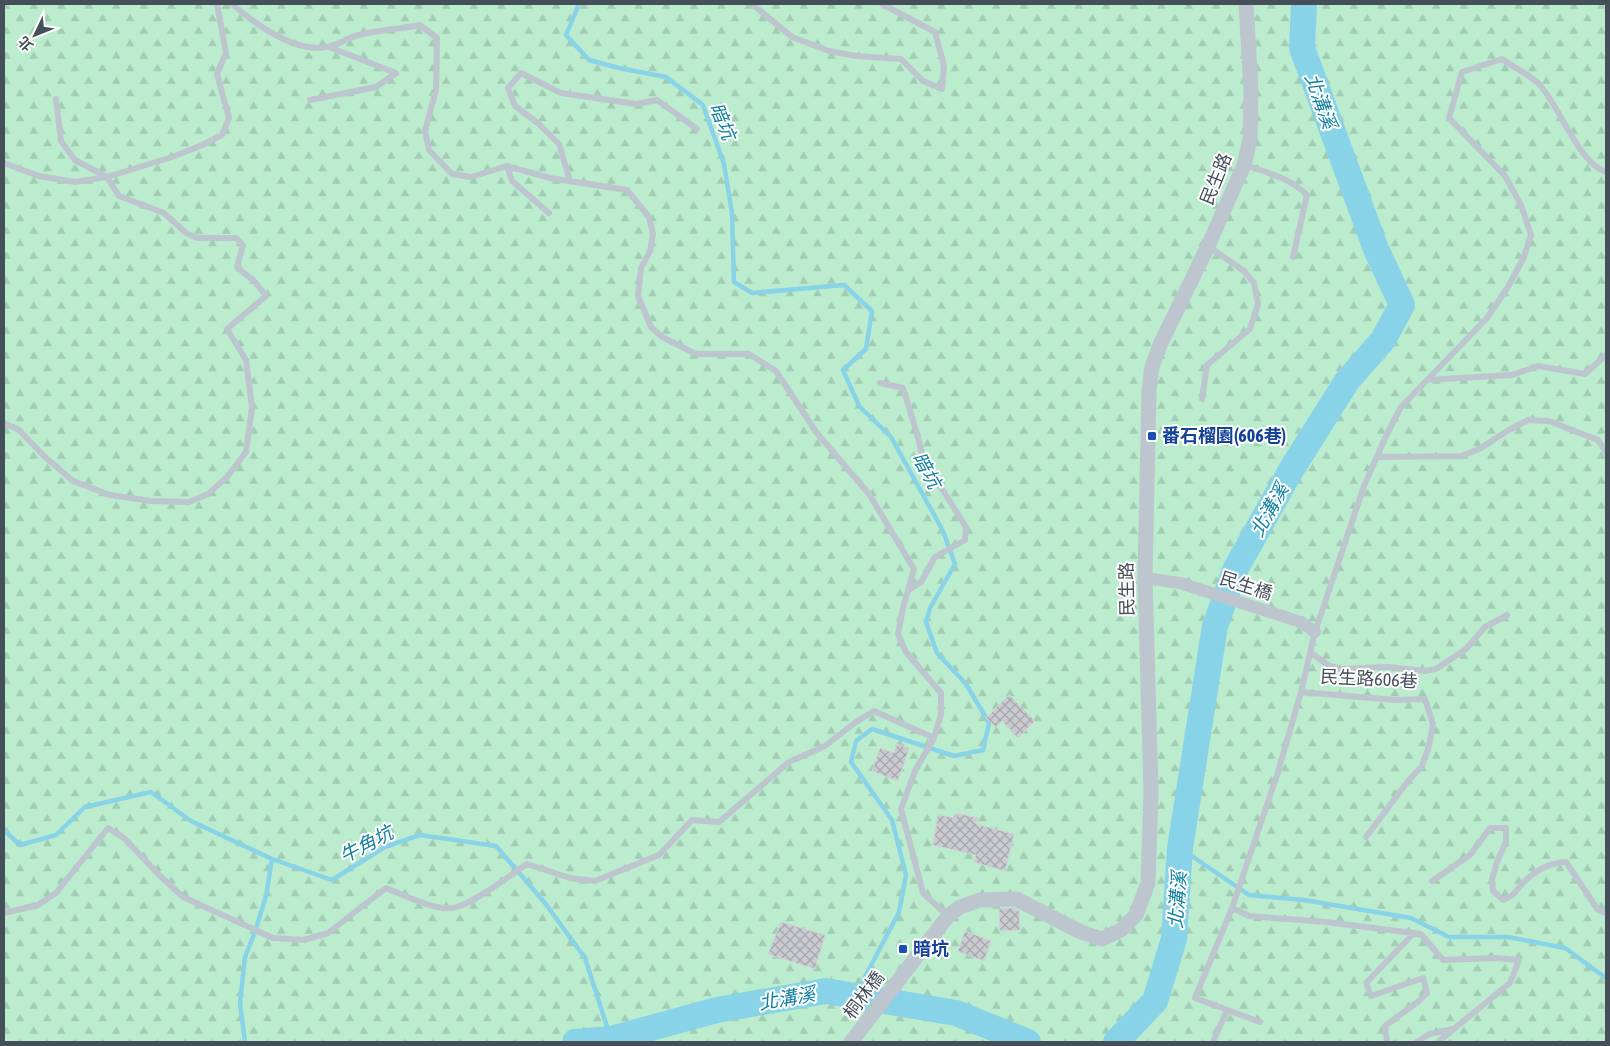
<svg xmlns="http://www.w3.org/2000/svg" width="1610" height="1046" viewBox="0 0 1610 1046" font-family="'Asap Condensed','Noto Sans TC',sans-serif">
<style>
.forest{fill:url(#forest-firs)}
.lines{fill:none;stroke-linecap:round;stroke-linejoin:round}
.stream{stroke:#89d3e8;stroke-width:4.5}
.river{stroke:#89d3e8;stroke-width:26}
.building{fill:url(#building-cross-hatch);stroke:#d0d2d8}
.service{stroke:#bdc6ce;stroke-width:6}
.minor{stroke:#bdc6ce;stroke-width:12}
.tertiary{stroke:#bdc6ce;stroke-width:15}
.transit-dot{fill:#1a4fb4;stroke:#fff;stroke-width:2}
.labels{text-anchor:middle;stroke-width:4;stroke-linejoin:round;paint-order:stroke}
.street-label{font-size:18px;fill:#454f59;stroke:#fff}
.transit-label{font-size:18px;font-weight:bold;fill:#164399;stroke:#fff;text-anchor:start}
.water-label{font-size:19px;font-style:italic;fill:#1180a0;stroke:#fff}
</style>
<defs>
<pattern id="forest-firs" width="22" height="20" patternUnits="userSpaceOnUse" patternTransform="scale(1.25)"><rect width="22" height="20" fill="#bbecce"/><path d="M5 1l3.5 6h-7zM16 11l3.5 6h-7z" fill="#a2ccb3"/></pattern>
<pattern id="building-cross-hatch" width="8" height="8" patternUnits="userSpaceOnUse" patternTransform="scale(1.25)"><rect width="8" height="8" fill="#c9cbd1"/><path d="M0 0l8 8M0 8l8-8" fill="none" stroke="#a5a7ad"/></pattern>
</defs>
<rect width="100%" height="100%" fill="#efecec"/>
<path class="forest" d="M4,4H1606V1042H4Z"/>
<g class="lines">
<path class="stream" d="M579,4L566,35L589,60L619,68L666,77L703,105L724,164L732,213L734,282L752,293L844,285L872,311L866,349L843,370L859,406L891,437L943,531L955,564L930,608L926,622L937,653L966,684L989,723L983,750L954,756L872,729L856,741L851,762L892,820L906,875L899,912L855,996
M4,830L20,845L56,835L85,807L151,792L191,821L272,859L332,880L385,847L420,835L496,846L545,903L585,958L611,1039
M1180,848L1249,895L1304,900L1411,918L1449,937H1508L1565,948L1606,978
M245,1042L240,1003L245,957L255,932L266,896L272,859"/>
<path class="river" d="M575,1042L611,1039L717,1010L826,991L956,1013L1028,1042
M1116,1042L1155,1001L1174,939L1180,848L1215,626L1235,570L1291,470L1347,381L1383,340L1402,305L1376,249L1302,48L1304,4"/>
</g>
<path class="building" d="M1009,695L1035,721L1018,738L1002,721L996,727L986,718Z
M897,744L909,748L898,781L872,771L880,748L894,753Z
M956,813L978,818L976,824L1014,834L1005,871L974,862L976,855L933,845L938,815L956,818Z
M1014,908L1019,911L1020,930L1000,931L999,909Z
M781,922L825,935L815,969L768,954Z
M965,931L991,941L984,961L958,951Z"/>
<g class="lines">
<path class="service" d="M232,4C255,24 298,56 331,46C340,44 349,37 359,35C379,30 400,29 420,25L437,38L436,90L425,131L429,150L452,174L471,177L507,166L550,178L627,190L649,217L653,234L650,251L641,268L638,296L651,327L662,337L696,354H749L776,371L816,432L869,494L914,569L903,608L898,634L906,652L941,693V714L934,738L915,771L901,809L923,893L948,916
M752,4L792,37L829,51L856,56L901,59L923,81L942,89L944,66L935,32L882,4
M310,100L376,87L396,73L329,47
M4,163L39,176L75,182L107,177L172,157L200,146L222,135L229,118L217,74L226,53L217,4
M1245,165C1268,173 1290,178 1307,195L1293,257
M507,166L512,181L549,213
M570,181L559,144L539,124L515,106L508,88L521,73L561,93L636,104L657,100L697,129
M1427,380L1512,375L1538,366L1585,374L1606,355
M880,383L903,388L918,437L923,459L966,527L965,540L935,557L921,582L909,590
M1202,399L1207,365L1250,329L1258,304L1254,283L1244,271L1208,246
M4,423L19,430L45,457L73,481L110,495L151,501L189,502L208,494L227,477L246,452L252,408L246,360L227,329L266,296L255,282L237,267L243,245L236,238H197L186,233L164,213L119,196L107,177L75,160L61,141L56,99
M1377,457L1462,456L1481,448L1507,431L1528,420L1549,421L1577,432L1598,440L1606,452
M1311,653L1328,665L1341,669L1387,667L1425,671L1436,669L1466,649L1485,627L1507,615
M1301,692L1278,772L1232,908L1249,916L1326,922L1421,934L1443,960L1495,958L1519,960L1510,983L1438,1042
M1366,837L1408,781L1422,766L1429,746L1433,724L1425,699L1395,700L1301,692L1315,632L1364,486L1386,436L1401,407L1487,318L1508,287L1524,257L1531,235L1521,205L1505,176L1449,118L1462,72L1502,59C1513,67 1528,74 1538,83C1560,105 1577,162 1606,172
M1432,881L1470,855L1490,828H1506V842L1497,862L1492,879L1493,891L1503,900C1517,894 1514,892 1524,882C1536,870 1549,863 1566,862L1598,910L1606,913
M1232,908L1195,998L1260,1022
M4,913L38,905L56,893L108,828L124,838L158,874L183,897L273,938L304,940L328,933L386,888C403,895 439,913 457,907C477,901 509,876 527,864L570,878L595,881L659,855L692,820L719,822L789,762L825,746L856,722L874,711L934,738
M1213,1042L1227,1010
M1387,1042L1385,1026L1419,1001L1427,993L1423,978L1371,996L1366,983L1414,933
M1417,1042L1429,1034L1453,1029"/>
<path class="minor" d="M1145,578L1180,583L1301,622L1315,632"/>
<path class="tertiary" d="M851,1042L948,916L960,907L980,900L1016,899L1081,932L1102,939L1121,930L1136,915L1148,883L1151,792L1145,578L1149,390L1152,367L1160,345L1208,246L1244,165L1250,139L1251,90L1246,4"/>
</g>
<g class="transit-dot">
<rect x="1147" y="431" width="10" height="10" rx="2.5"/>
<rect x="898" y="944" width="10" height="10" rx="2.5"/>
</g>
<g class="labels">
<g class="street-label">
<text transform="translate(1216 179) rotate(-68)" y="6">民生路</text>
<text transform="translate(1246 586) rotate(18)" y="6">民生橋</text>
<text transform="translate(1127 589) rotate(-91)" y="6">民生路</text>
<text transform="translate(1369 679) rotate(3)" y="6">民生路606巷</text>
<text transform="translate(864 995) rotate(-53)" y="6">桐林橋</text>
</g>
<g class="transit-label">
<text x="1162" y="442">番石榴園(606巷)</text>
<text x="913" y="955">暗坑</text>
</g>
<g class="water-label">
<text transform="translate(1321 101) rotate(70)" y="7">北溝溪</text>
<text transform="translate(723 121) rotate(67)" y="7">暗坑</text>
<text transform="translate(927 470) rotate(61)" y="7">暗坑</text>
<text transform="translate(1269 510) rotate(-61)" y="7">北溝溪</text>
<text transform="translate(366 844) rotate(-28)" y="7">牛角坑</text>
<text transform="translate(1177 900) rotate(-86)" y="7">北溝溪</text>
<text transform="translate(787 998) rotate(-10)" y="7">北溝溪</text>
</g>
</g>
<rect width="1610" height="1046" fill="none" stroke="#454f59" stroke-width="10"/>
<g transform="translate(35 35) rotate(227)" stroke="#ffffff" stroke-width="4" paint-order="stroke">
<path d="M0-4L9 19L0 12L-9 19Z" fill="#454f59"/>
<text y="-8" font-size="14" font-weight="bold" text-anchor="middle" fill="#454f59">北</text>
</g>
</svg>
